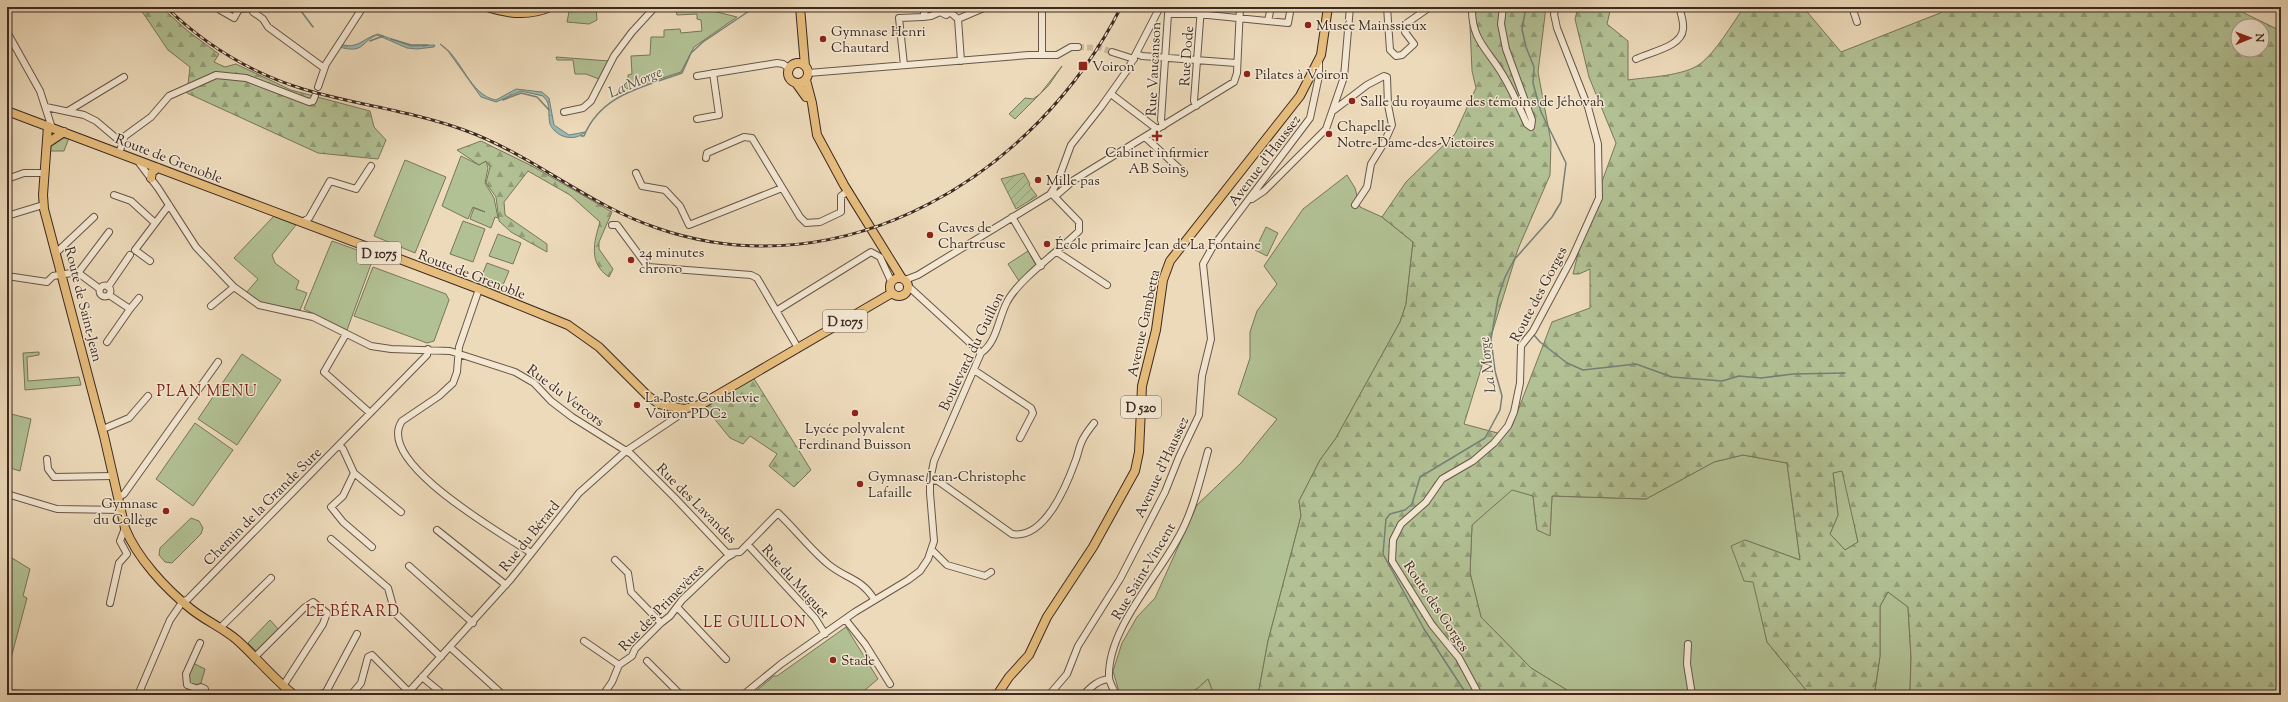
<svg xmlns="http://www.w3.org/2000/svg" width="2288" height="702" viewBox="0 0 2288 702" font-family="'Sorts Mill Goudy',serif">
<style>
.grass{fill:#b2c194;stroke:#77765b}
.forest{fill:url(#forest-firs);stroke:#77765b;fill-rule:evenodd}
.garden{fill:url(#garden-furrows);stroke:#77765b}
.water{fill:url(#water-ripples);stroke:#74807a}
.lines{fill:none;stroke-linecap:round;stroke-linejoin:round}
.stream{stroke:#74807a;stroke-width:1.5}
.minor-tunnel{stroke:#cab79c;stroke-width:6;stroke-dasharray:6 3;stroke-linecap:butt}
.minor-casing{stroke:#685648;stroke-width:8}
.major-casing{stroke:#3c2a22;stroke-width:10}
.minor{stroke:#f3e7d2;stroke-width:6}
.major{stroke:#e6bd7d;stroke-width:8}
.rail-casing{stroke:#3c2a22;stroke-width:3}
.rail{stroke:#f3e7d2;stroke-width:1.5;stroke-dasharray:4.5;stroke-linecap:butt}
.poi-dot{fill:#8f2418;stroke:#f3e7d2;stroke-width:1.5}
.labels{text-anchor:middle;stroke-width:3;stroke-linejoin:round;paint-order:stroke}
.shield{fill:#f3e7d2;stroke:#736357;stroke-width:1}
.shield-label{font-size:13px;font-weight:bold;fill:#3c2a22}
.poi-label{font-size:14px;fill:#3c2a22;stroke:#f3e7d2;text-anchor:start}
.street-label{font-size:14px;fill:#3c2a22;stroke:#f3e7d2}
.water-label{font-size:15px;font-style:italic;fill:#544e46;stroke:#f3e7d2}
.neighbourhood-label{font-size:15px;letter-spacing:1px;fill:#7a1f14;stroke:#f3e7d2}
</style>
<defs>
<pattern id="forest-firs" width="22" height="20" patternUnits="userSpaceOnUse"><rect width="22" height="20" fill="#b2c194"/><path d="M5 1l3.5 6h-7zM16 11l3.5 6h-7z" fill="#929d78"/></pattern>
<pattern id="garden-furrows" width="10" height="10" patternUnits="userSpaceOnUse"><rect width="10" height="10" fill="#b2c194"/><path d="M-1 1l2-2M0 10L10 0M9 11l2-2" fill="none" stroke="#929d78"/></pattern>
<pattern id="water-ripples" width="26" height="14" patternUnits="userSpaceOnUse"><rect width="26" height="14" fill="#9abab4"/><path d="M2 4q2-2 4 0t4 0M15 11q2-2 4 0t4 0" fill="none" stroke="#7f9792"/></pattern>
</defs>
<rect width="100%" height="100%" fill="#eddaba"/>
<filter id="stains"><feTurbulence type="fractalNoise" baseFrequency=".005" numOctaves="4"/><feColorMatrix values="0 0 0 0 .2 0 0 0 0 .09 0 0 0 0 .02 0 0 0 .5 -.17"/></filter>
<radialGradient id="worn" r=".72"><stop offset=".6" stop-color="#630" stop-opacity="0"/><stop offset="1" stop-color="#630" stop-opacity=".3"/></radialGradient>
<path class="grass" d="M570,7H596L597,20L589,24L567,22Z
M675,7H697L737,17L694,47L681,72L632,88L626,89L624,85L628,81V75L632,74L631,56L650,55L651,37H664V30L680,29L681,33L702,31L701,20L697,19V14L677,15Z
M556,57L609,61L599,79L586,74H575L573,60H557Z
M1062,66L1049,85L1015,119L1009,114L1025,98L1033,99L1040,94Z
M61,138H69L64,151H50L52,143Z
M461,156L479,165L486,161L488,168L485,183L494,198L498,218L495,217L491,228L470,219L474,208L485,212L473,207L468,219L442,206Z
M405,160L446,177L415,253L374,236Z
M1347,175L1355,188L1360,207L1382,217L1413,242L1406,304L1400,322L1336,438L1320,460L1299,501L1301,516L1268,641L1258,695H1214L1208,679L1198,688L1187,695H1120L1113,671L1122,643L1137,617L1155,598L1197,505L1241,463L1277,419L1238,394L1250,358V332L1257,311L1277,284L1264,266L1303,209Z
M274,216L296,225L272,255L275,263L299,281L296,289L307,293L300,310L262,304L246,293L258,279L234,258Z
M463,221L485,229L473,262L450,254Z
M1266,227L1278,233L1267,256L1255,250Z
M498,234L521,243L513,264L489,256Z
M332,241L374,256L347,330L304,309Z
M1028,251L1036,265L1019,281L1008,264Z
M487,263L509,271L500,292L478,285Z
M373,267L446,294L449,300L434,341L427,343L354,316Z
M39,352V355L27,357L28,381L79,377L81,385L25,390L23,353Z
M242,354L281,380L237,445L198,419Z
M7,413L31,419L20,471L7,467Z
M195,423L233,450L193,506L156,479Z
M1743,455L1787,463L1800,560L1745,540L1767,642L1810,695H1575L1531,668L1481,617L1470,573L1472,525L1512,489L1533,496L1537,530L1550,535L1552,496L1646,499L1714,462Z
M1843,470L1858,542L1845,550L1830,534L1838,515L1833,472Z
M191,518L199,521L203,528L201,534L172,563L165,562L159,555L160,548Z
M7,555L30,569L23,596L27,598L7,673Z
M1888,592L1908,607L1911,657L1910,692L1904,695H1879L1875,690L1880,656V606Z
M270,620L279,630L257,652L248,643Z
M846,627L878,679L859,695H751L774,676H777Z
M193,663L205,669L201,683L195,686L189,684V673Z"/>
<path class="forest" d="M139,7H161L189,32L219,54L214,62L225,67L236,64L291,90L370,111L374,127L386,140L378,159L318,153L187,93L190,67L168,50Z
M1477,7H1546L1538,72L1551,142L1550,175L1518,249L1464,424L1505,435L1512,426L1552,322L1590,308V269L1579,274H1573L1583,234L1616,143L1589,77L1575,19L1578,7H1611L1607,24L1628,41V80C1648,77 1684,76 1700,64C1715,53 1733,23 1744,7H1803L1841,52L1940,13L1947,7H2243L2244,13L2281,31V695H1904L1910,692L1911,657L1908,607L1888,592L1880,606V656L1875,690L1879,695H1810L1767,642L1753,582L1744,581L1731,546L1745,540L1800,560L1787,463L1743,455L1714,462L1646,499L1552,496L1550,536L1537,530L1533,496L1512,490L1472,525L1470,573L1481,617L1531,668L1575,695H1258L1268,641L1301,516L1299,501L1320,460L1336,438L1400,322L1406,304L1413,242L1382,217L1406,182L1455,134L1476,88L1472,71L1470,26ZM2238,26H2262V50H2238ZM1842,471L1858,542L1845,550L1830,534L1838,515L1833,473Z
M481,141L532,166L612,212L599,242V249L613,269L609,277C588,263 594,242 600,222L570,195L528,171L504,202L505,215L547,244V252L511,232L499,221L496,197L486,183L490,167L486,161L479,165L457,150Z
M753,377L811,470L794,487L769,466L777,454L750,436L743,444L730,438L704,406Z
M1208,679L1214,695H1187L1198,688Z"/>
<path class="garden" d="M1024,173L1030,184L1029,185L1037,196L1016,209L1001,179Z"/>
<path class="water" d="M378,34L411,46L435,45L434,47L417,49L407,48L377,35C360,42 365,54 339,47L340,44C358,50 363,38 378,34Z
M440,44C462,57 469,95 496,100L516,89L542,92L549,98L554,125L569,135L585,132C575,142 556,138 550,124C548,116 550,108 547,101L543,96L521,91L496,102L481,97L448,51Z"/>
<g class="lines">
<path class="stream" d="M298,7L313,27
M391,39L411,45H428
M370,41L383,36
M503,100L521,93L537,97L549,110
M581,136H584C601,94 644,87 682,73L691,53L703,42L755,7
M1534,335L1540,342L1567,363L1583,370L1636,364L1672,377L1722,381L1739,376L1761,378L1793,374L1845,373
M1467,695L1424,629L1383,554L1386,519L1390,514L1405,510L1412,504L1420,477L1485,438L1500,410L1502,396L1495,371L1491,339L1498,298L1505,277L1514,260L1552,217L1561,202L1566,163L1541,112L1533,83L1534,67L1526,47L1522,29L1526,7"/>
<path class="minor-tunnel" d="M1078,47L1101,48L1112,52"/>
<g class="minor-casing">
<path id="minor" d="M253,7V12L263,19L268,27L324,68
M926,7L923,17L931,16L940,12L946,15L950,12
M944,7L958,19L961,61
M1387,7L1390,50L1396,56L1402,55L1414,44L1405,32L1407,23L1430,7
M1472,7C1471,41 1489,50 1504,77C1513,92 1520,109 1527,124L1531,127L1532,120L1506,49L1501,24L1503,7
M1852,7L1857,22
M220,10L234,18L239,9L253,8
M958,19L986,7
M1268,21L1271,7
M1288,23L1291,7
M7,32L40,91L52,128
M1112,52L1134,59
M1042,54V7
M1137,54L1142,56L1236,63
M1636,59C1650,52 1682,47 1683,29C1684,22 1681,14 1679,7
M904,65L899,18L923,17
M808,73L1029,55H1057L1071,47H1078
M697,76L777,63L783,64L790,69
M318,87L326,64L363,7
M1111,94L1157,129
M1196,106L1194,101L1201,7
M46,107L84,115L96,121L122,143
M1334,110L1367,85L1384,76L1387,77L1388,105L1392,125L1384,143L1371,164L1367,187L1355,205
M68,111L124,77
M564,112L583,108L591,101L614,56L632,32L655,7
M697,119L719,115L713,73
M1163,126L1161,120L1168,14H1198L1288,23
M1145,137L1184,173
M119,153L125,136L151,117L169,96L216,75L246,78L309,102L313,101L315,96
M706,158L707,153L744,137L752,138L800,217L806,223L820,222L841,212V196L848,191
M137,160L158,188L196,247L234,287L259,305L313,317L371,346L391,349L450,351L515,372L534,383L551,401L572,417L631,454L675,498L727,553L740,552L778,513C795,529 810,549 828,564C846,579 861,578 874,599
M636,173L642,186L665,190L680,206L689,225L782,188
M7,179L24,173H44
M1051,193L1058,194L1074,180L1234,82L1237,73L1240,7
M1051,193L1057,183L1071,145L1101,107L1128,69L1160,7
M114,195L131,201L155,223
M1252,199L1264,191L1326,129L1344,77L1350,7
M7,216L43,205
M1012,217L1041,266
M302,222L309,218L330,181L356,189L371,166
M612,225H617L648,267L751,275L757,278L798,348
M54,250L58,251L94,217
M1057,252L1107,285
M150,261L135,250L169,205
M78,273L109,232
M7,276L47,282L53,276L77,272L100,289
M905,280L918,275L1054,192
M99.5 291a5.5 5.5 0 1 1 11 0a5.5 5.5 0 1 1-11 0Z
M908,286L981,353
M108,287L130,255
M479,289L459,347L457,372L453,383L439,396L402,421C374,462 503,534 531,553
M211,306L234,287
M130,309L139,298
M776,311L871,252L880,257L891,281
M346,334L324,372L370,413
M107,342L130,309L109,295
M974,370L1031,408L1033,413L1020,438
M103,429L129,418L148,396
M339,445L343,449L354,473L401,512
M47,459L48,469L54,477L113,476
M354,473L343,496L331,507L343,522L372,547
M930,480L938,481L1012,534C1044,540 1066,487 1075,462C1078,455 1079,446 1083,439C1086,433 1090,428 1094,423
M7,494L57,509L122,510
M119,497L124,494L218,362
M437,530L506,585
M331,539L388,588L395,613L441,657
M748,545L815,618L825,634
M932,550L947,565L985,576L991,572
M615,560L628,573L631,592L661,623
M409,566L473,623
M110,603L119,563L127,554L120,541L125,528
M678,608L726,659
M845,619L865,644L890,684
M220,628L271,578
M584,641L619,665L632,656L635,649L661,623L670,616L682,600L726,558L733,554
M1688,644L1687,664L1692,695
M450,647L503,695
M254,658L304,608L313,602L327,613L323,624L283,686
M647,661L681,695
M422,677L444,695
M198,689L187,685L186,674L200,643
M7,693L44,695
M138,695L170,620L183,601L187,600L427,355L428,349
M198,695V688L201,687L205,689V695
M319,695L326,692L357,634
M351,695L361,683L368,657L372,655L409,692
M406,695L511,579L579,493L626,451L684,412V409
M603,695L612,682L619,665
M743,695L781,664L855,612L908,580L920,571L928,559L934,541L930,493V480L934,461L981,353C997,342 998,319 1007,302C1018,280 1060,250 1079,231V222L1051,193
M1049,695L1067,674L1078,646L1120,579L1165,492L1179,457L1199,415L1202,376L1211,339L1203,264L1212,248L1310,118L1319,76V60
M1083,695C1091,687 1098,680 1109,679
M1116,695C1114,690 1110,684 1109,678C1107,630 1156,579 1178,538C1193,512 1200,480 1208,451
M1479,695L1459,658L1432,625L1392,561L1393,540L1401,524L1426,502L1442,479L1473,461L1494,443L1508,426L1514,412L1520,383L1521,346L1533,331L1572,258L1599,198L1598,144L1588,107L1557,28L1554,14L1556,7"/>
</g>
<g class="major-casing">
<path id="major" d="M487,7C508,14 530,16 550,7
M800,7L805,66
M788 73a10 10 0 1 1 20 0a10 10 0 1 1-20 0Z
M806,80L812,103L817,135L844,185L901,277
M796,83L806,97
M7,111L479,289L568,325L599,347L648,396L659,404L684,409L702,404L892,293
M48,126L43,195L44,209L104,436L125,528C137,558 166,589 191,609C206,621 223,628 237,640C257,658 273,678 294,695
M49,142L64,132
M151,178L152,172L158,168
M890 287a9 9 0 1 1 18 0a9 9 0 1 1-18 0Z
M997,695L1009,677L1029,655L1047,617L1093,547L1135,471L1139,452L1142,386L1156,330L1163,280L1170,261L1300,96L1321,55L1328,7"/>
</g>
<use href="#minor" class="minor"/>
<use href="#major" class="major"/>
<g class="rail-casing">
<path id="rail" d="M166,7C205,45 251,73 303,89C356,105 412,111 464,130C533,155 588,205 657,228C844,293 1037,174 1121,7"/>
</g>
<use href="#rail" class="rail"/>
</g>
<g class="poi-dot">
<circle cx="1308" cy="25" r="4"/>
<circle cx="823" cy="39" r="4"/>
<rect x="1078" y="61" width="10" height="10" rx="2"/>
<circle cx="1247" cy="74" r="4"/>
<circle cx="1352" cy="101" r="4"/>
<circle cx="1329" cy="134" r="4"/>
<path d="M1155 130h4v4h4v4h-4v4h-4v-4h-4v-4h4z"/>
<circle cx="1038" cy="180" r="4"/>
<circle cx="930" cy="235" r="4"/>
<circle cx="1047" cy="244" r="4"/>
<circle cx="631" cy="260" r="4"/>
<circle cx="637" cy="405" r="4"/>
<circle cx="855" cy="413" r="4"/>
<circle cx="860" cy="484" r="4"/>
<circle cx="166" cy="511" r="4"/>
<circle cx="833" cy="660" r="4"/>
</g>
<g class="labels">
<g class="shield">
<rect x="357" y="242" width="44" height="22" rx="3"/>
<rect x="823" y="310" width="44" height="22" rx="3"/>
<rect x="1121" y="396" width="40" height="22" rx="3"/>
</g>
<g class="shield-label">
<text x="379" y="258">D 1075</text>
<text x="845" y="326">D 1075</text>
<text x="1141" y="412">D 520</text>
</g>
<g class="poi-label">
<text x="1316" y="30">Musée Mainssieux</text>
<text x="831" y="36">Gymnase Henri<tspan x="831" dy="16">Chautard</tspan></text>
<text x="1092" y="71">Voiron</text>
<text x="1255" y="79">Pilates à Voiron</text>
<text x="1360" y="106">Salle du royaume des témoins de Jéhovah</text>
<text x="1337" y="131">Chapelle<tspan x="1337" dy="16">Notre-Dame-des-Victoires</tspan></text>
<text x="1157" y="157" text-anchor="middle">Cabinet infirmier<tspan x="1157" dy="16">AB Soins</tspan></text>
<text x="1046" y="185">Mille pas</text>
<text x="938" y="232">Caves de<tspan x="938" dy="16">Chartreuse</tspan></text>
<text x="1055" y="249">École primaire Jean de La Fontaine</text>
<text x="639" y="257">24 minutes<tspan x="639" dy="16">chrono</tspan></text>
<text x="645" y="402">La Poste Coublevie<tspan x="645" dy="16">Voiron PDC2</tspan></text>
<text x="855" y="433" text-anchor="middle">Lycée polyvalent<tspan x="855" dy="16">Ferdinand Buisson</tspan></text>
<text x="868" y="481">Gymnase Jean-Christophe<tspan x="868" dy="16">Lafaille</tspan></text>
<text x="158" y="508" text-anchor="end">Gymnase<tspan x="158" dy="16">du Collège</tspan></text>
<text x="841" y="665">Stade</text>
</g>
<g class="street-label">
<text transform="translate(1186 56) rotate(-86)" y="5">Rue Dode</text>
<text transform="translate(1153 69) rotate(-87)" y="5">Rue Vaucanson</text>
<text transform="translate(169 158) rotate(21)" y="5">Route de Grenoble</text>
<text transform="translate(1264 160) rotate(-53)" y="5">Avenue d'Haussez</text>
<text transform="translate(472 274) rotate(21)" y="5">Route de Grenoble</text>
<text transform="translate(1538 294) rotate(-62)" y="5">Route des Gorges</text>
<text transform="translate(84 304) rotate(76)" y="5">Route de Saint-Jean</text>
<text transform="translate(1143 323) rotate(-78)" y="5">Avenue Gambetta</text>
<text transform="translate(971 351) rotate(-64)" y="5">Boulevard du Guillon</text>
<text transform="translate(566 395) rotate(37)" y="5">Rue du Vercors</text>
<text transform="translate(1161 467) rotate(-65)" y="5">Avenue d'Haussez</text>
<text transform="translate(697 503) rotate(45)" y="5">Rue des Lavandes</text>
<text transform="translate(262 506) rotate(-45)" y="5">Chemin de la Grande Sure</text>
<text transform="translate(529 536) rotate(-51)" y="5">Rue du Bérard</text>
<text transform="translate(1143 571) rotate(-59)" y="5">Rue Saint-Vincent</text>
<text transform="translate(796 581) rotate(48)" y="5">Rue du Muguet</text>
<text transform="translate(1437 606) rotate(56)" y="5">Route des Gorges</text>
<text transform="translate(661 607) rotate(-46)" y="5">Rue des Primevères</text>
</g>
<g class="water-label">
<text transform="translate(635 82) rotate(-23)" y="5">La Morge</text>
<text transform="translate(1487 365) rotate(-97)" y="5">La Morge</text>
</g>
<g class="neighbourhood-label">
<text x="207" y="396">PLAN MENU</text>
<text x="353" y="616">LE BÉRARD</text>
<text x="755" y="627">LE GUILLON</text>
</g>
</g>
<rect width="2288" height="702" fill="none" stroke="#eddaba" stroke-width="24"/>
<rect x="8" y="8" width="2272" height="686" fill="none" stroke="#3c2a22" stroke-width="2"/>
<rect x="12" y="12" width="2264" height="678" fill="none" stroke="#3c2a22"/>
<g transform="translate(2250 38) rotate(89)"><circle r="19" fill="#f3e7d2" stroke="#aa9b8c"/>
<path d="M0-3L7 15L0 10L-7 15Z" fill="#8f2418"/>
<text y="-6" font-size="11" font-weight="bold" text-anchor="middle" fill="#3c2a22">N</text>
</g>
<rect width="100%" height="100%" filter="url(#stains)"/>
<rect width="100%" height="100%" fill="url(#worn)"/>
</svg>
